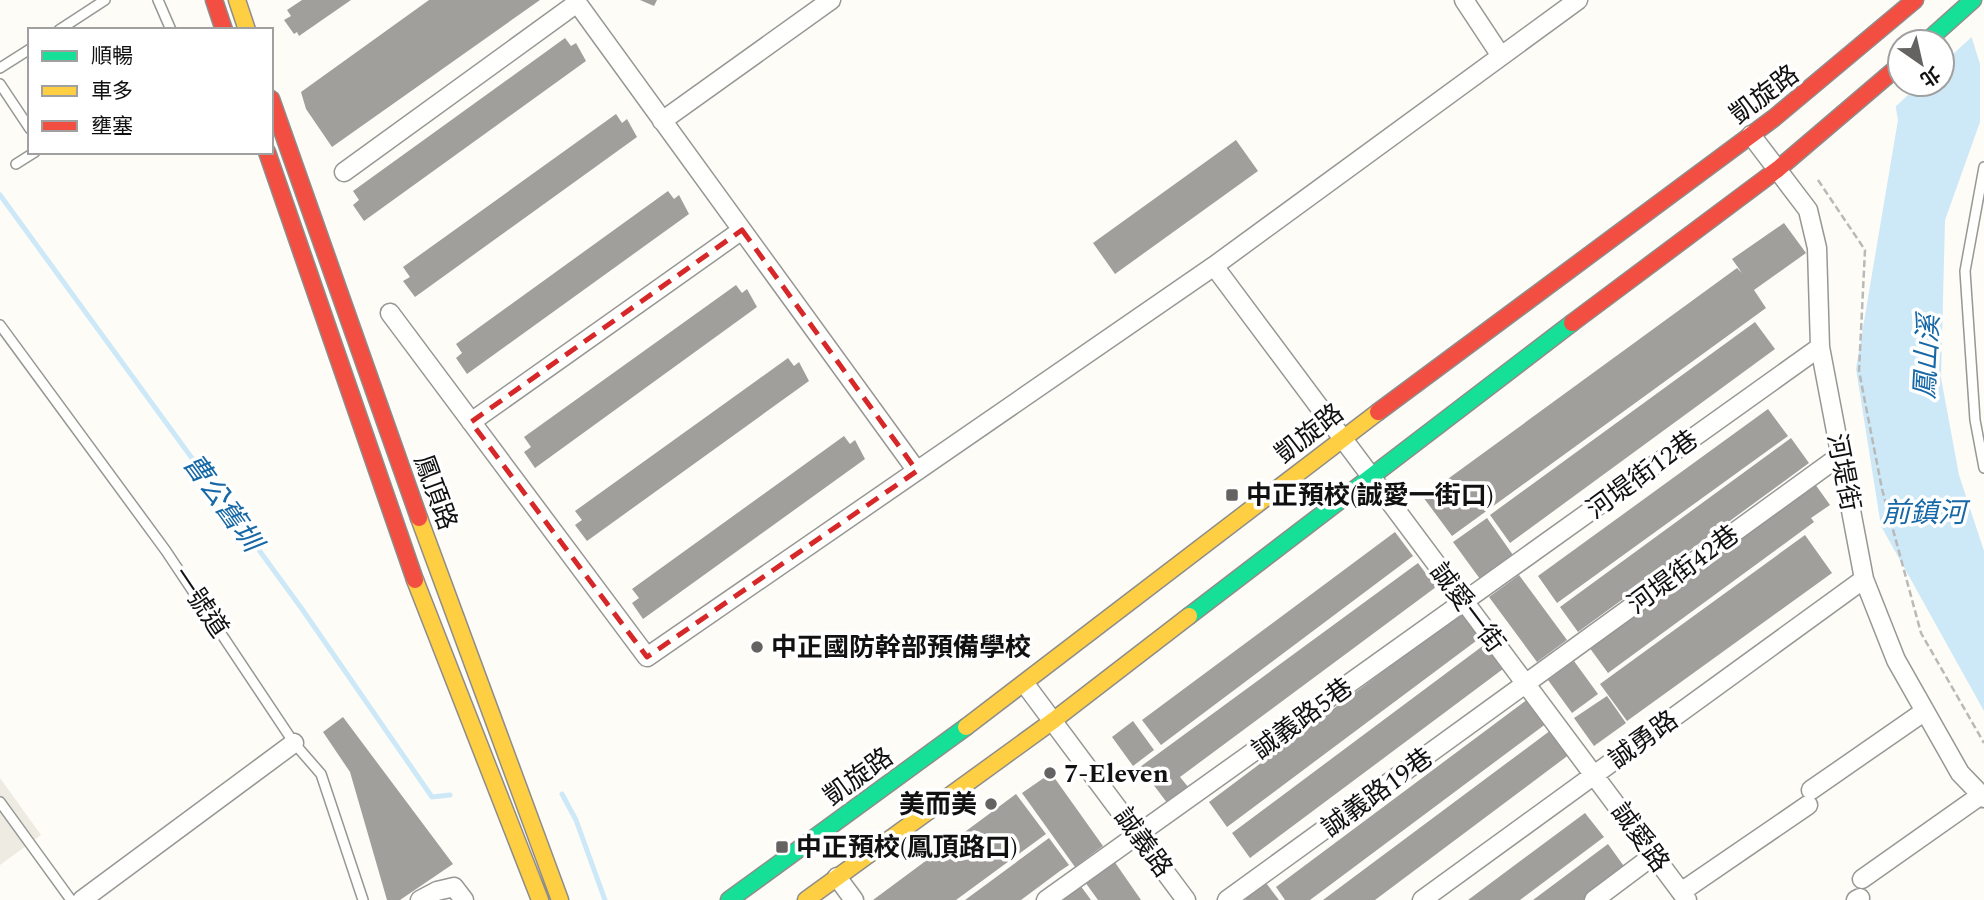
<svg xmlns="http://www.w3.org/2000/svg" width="1984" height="900" viewBox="0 0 1984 900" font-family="Spectral,'Noto Sans TC',serif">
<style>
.plaza{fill:#edebe2}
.water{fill:#cde8f7;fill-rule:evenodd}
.pier{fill:#fdfcf7}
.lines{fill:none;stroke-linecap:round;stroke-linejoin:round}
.stream{stroke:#cde8f7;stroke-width:5}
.building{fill:#a19f9c}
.lane-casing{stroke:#979795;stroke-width:12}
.street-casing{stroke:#979795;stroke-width:21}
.fast-casing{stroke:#8e8d8b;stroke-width:19}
.slow-casing{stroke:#8e8d8b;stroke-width:19}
.jam-casing{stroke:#8e8d8b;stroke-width:19}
.path{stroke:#b9b9b8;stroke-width:2.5;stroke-dasharray:7 3.5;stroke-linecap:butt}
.lane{stroke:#fffffe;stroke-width:9}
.street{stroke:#fffffe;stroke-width:18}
.fast{stroke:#16e098;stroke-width:16}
.slow{stroke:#ffcf43;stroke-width:16}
.jam{stroke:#f24e42;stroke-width:16}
.marked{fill:none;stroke:#d62828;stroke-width:5;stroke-dasharray:14 9;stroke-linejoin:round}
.poi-dot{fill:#646362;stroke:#fff;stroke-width:2.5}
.labels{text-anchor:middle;stroke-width:7;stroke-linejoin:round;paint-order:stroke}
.street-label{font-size:26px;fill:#111;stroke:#fff}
.poi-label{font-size:26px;font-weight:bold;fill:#111;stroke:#fff;text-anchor:start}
.water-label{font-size:28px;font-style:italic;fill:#1768a6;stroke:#fff}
</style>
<rect width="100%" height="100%" fill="#fdfcf7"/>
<path class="plaza" d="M0,778L41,835L0,865Z"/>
<path class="water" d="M1877,0H1960L1980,64V122L1945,220L1941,378L1959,475L1984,551V711L1881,526L1856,369L1898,120ZM1900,42H1942V84H1900Z"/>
<path class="pier" d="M1874,0H1964L1975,34L1942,64V42H1900V84H1920L1893,109Z"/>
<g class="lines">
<path class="stream" d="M0,195L302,609L432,797L450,795
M562,794L576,820L605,900"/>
</g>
<path class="building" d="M302,0H351L299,36L297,32L294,34L284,20L291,16L287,10Z
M429,0H540L332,147L306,109L301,92Z
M640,0H657L654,6Z
M565,38L571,46L576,43L586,61L364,221L353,205L359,200L353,191Z
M616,114L622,123L627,119L637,137L415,297L403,281L410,277L403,267Z
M1236,140L1258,171L1115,274L1093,243Z
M668,191L674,199L679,195L689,214L467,374L456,358L462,353L456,344Z
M1784,223L1806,253L1754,290L1766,308L1452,536L1423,497L1737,268L1742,273L1732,259Z
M736,285L742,293L747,289L757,307L535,468L524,452L531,447L524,437Z
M1755,322L1775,349L1510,543L1490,515Z
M788,358L794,366L799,362L809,381L587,541L575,525L582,520L575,511Z
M1768,409L1788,436L1557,603L1538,576Z
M844,436L850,444L855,440L865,459L643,619L632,603L639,598L632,589Z
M1791,438L1809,463L1578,632L1560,607Z
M1815,484L1830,505L1811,518L1814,522L1608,673L1589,647Z
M1487,518L1513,555L1480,579L1453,542Z
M1395,532L1413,556L1161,745L1142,720Z
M1805,535L1832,573L1627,721L1600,684Z
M1418,563L1436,587L1180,777L1189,788L1168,804L1140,767Z
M1519,575L1567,640L1537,662L1489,597Z
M1461,613L1480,638L1227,827L1209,802Z
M1484,645L1503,669L1250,858L1232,833Z
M1574,661L1598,694L1572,713L1548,680Z
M1607,696L1626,723L1594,746L1574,718Z
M1528,699L1547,723L1310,900H1285L1276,887Z
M343,717L453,864L400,900H387L350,772L323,732Z
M1133,721L1154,750L1133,766L1112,737Z
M1551,730L1570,754L1375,900H1323Z
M1051,773L1103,846L1075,867L1022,793Z
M1016,794L1046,834L956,900H873Z
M1585,813L1604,837L1520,900H1468Z
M1049,838L1069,865L1060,871L1021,900H965Z
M1608,844L1626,869L1584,900H1533Z
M1114,861L1141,900H1098L1085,882Z
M1263,879L1279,900H1246L1242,895Z
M1077,881L1091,900H1051Z"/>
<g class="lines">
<g class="lane-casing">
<path id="lane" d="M158,0L171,30
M59,30L105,0
M0,68L30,49
M0,84L30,129
M16,164L35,152
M1984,167L1965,271L1975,420L1984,468
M0,325L166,551L294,743L321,774L363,900
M0,802L71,900"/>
</g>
<g class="street-casing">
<path id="street" d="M575,0L917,471
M1464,0L1501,56
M662,121L831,0
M1751,135L1808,210L1817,248L1820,347L1864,579L1896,660L1960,773L1984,798
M344,172L577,3
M1214,266L1687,900
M390,313L647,657L1214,266L1578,0
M471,422L742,230
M1025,684L1186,900
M1811,790L1925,711
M837,877L854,900
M1862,879L1981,795
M1681,892L1808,805
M82,900L294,743
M420,900L437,891L454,887L464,900
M1046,900L1820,347
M1227,900L1841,455
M1422,900L1864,579
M1594,900L1654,855
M1856,900L1860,898"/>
</g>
<g class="fast-casing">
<path id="fast" d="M1926,42L1973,0
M1189,616L1572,323
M729,900L966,727"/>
</g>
<g class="slow-casing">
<path id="slow" d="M237,0L247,30
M419,518L560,900
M415,580L540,900
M966,727L1378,412
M806,900L1054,720L1189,616"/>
</g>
<g class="jam-casing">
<path id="jam" d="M214,0L224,30
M271,99L419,518
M267,152L415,580
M1572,323L1778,169L1900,65
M1378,412L1774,118L1915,0"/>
</g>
<path class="path" d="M1818,180L1865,250L1859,371L1882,489L1921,633L1984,743"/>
<use href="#lane" class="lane"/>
<use href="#street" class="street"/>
<use href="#fast" class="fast"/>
<use href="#slow" class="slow"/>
<use href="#jam" class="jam"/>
</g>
<path class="marked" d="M742,230L917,471L647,657L471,422Z"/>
<g class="poi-dot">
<rect x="1225" y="488" width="14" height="14" rx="3.5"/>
<circle cx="757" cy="647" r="7"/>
<circle cx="1050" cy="773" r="7"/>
<circle cx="991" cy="804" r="7"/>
<rect x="775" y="840" width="14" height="14" rx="3.5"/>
</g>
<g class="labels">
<g class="street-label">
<text transform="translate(1764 94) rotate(-37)" y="9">凱旋路</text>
<text transform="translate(1309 433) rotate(-38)" y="9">凱旋路</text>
<text transform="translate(1844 472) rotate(79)" y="9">河堤街</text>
<text transform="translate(1642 474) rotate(-36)" y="9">河堤街12巷</text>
<text transform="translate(436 492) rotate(70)" y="9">鳳頂路</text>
<text transform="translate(1683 569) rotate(-36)" y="9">河堤街42巷</text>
<text transform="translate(201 602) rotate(56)" y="9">一號道</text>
<text transform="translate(1468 607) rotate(53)" y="9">誠愛一街</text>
<text transform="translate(1302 718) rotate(-36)" y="9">誠義路5巷</text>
<text transform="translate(1643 739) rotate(-36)" y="9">誠勇路</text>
<text transform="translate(858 776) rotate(-36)" y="9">凱旋路</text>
<text transform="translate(1377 792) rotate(-36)" y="9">誠義路19巷</text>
<text transform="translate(1641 837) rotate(54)" y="9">誠愛路</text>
<text transform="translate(1144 842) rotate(54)" y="9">誠義路</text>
</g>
<g class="poi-label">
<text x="1246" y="504">中正預校(誠愛一街口)</text>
<text x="771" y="656">中正國防幹部預備學校</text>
<text x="1064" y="782">7-Eleven</text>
<text x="977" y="813" text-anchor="end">美而美</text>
<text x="796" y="856">中正預校(鳳頂路口)</text>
</g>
<g class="water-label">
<text transform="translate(1926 357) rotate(-87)" y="10">鳳山溪</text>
<text transform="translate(223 502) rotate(54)" y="10">曹公舊圳</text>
<text x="1924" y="522">前鎮河</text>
</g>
</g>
<rect x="28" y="28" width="245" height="126" fill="#ffffff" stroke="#a0a0a0" stroke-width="2"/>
<rect x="42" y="51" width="35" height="10" fill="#16e098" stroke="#a0a0a0" stroke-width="2"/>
<text x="91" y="63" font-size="21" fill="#111111">順暢</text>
<rect x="42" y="86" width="35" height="10" fill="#ffcf43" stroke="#a0a0a0" stroke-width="2"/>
<text x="91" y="98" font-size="21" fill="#111111">車多</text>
<rect x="42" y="121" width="35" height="10" fill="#f24e42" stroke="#a0a0a0" stroke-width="2"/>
<text x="91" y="133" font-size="21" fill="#111111">壅塞</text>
<g transform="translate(1921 63) rotate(146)"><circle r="33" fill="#ffffff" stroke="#a0a0a0" stroke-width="2"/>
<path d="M0-5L12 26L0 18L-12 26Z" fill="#646362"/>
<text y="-10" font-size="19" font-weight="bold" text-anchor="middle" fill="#111111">北</text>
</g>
</svg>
